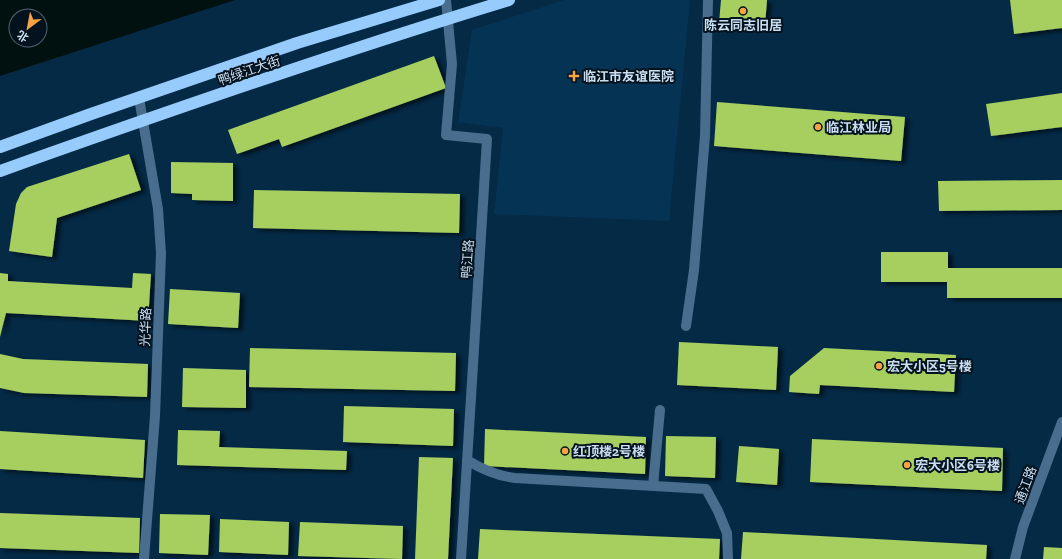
<svg xmlns="http://www.w3.org/2000/svg" width="1062" height="559" viewBox="0 0 1062 559" font-family="'Zilla Slab','Noto Sans SC',serif">
<style>
.built{fill:#053354}
.water{fill:#00110f;fill-rule:evenodd}
.building{fill:#a6cf61;filter:url(#shadow)}
.lines{fill:none;stroke-linecap:round;stroke-linejoin:round}
.minor{stroke:#496d8d;stroke-width:10}
.highway{stroke:#96cbfb;stroke-width:12}
.poi-dot{fill:#f5a345;stroke:#04121e;stroke-width:1.5}
.labels{text-anchor:middle;stroke-width:4;stroke-linejoin:round;paint-order:stroke}
.poi-label{font-size:13px;font-weight:bold;fill:#cadef1;stroke:#04121e;text-anchor:start}
.street-label{font-size:13px;fill:#cadef1;stroke:#04121e}
</style>
<defs>
<filter id="shadow"><feDropShadow dx="4.5" dy="2.5" stdDeviation="2" flood-color="#0009"/></filter>
</defs>
<rect width="100%" height="100%" fill="#042a46"/>
<path class="built" d="M564,0H690L669,221L494,214L503,128L458,122L472,30Z"/>
<path class="water" d="M0,0H235L0,76ZM16,16H40V40H16Z"/>
<path class="building" d="M721,0H767L765,25L719,23Z
M1010,0H1062V28L1014,34Z
M434,56L446,88L282,147L279,139L237,154L228,130Z
M1062,93V127L991,136L986,104Z
M717,102L905,117L901,161L714,146Z
M129,154L141,190L57,218L52,257L9,251L16,204L21,193L27,187Z
M171,162L233,163V201L192,200V194L171,193Z
M1062,180V210L939,211L938,181Z
M254,190L460,194L459,233L253,228Z
M881,252H948V268H1062V298H947V282H881Z
M0,273L8,274V281L132,288L133,273L151,274L148,321L6,313L0,337Z
M170,289L240,293L238,328L168,324Z
M679,342L778,347L776,390L677,385Z
M250,348L456,353L455,391L249,387Z
M824,348L956,355L954,392L820,385L819,394L789,392L790,376Z
M0,354L23,359L148,364L147,397L24,393L0,388Z
M183,368L246,370V408L182,407Z
M344,406L454,409L453,446L343,442Z
M485,429L646,437L645,474L484,466Z
M178,430L220,431L219,447L347,451L346,470L177,465Z
M0,431L145,440L143,478L0,469Z
M666,436L716,437L715,478L665,476Z
M812,439L1003,448L1002,491L810,482Z
M739,446L779,449L777,485L736,482Z
M419,457L453,458L448,559H415Z
M0,513L140,518L139,553L0,548Z
M160,514L210,515L208,555L159,553Z
M220,519L289,522L288,555L219,552Z
M300,522L403,526L402,559L298,556Z
M480,529L720,539L719,559H478Z
M743,532L987,545L986,559H741Z
M1044,547L1062,548V559H1043Z"/>
<g class="lines">
<path class="minor" d="M446,0L452,64L446,135L487,139L461,559
M139,98L158,209L161,253L155,416L144,559
M686,326L694,270L705,136L708,0
M467,460C483,470 497,476 515,478L706,489L718,511L727,533L728,559
M653,486L660,410
M1015,559L1023,527L1062,422"/>
<path class="highway" d="M0,147L91,114L297,43L439,0
M0,171C168,111 338,52 509,0"/>
</g>
<g class="poi-dot">
<circle cx="743" cy="11" r="4"/>
<path d="M572 70h4v4h4v4h-4v4h-4v-4h-4v-4h4z"/>
<circle cx="818" cy="127" r="4"/>
<circle cx="879" cy="366" r="4"/>
<circle cx="565" cy="451" r="4"/>
<circle cx="907" cy="465" r="4"/>
</g>
<g class="labels">
<g class="poi-label">
<text x="743" y="30" text-anchor="middle">陈云同志旧居</text>
<text x="583" y="81">临江市友谊医院</text>
<text x="826" y="132">临江林业局</text>
<text x="887" y="371">宏大小区5号楼</text>
<text x="573" y="456">红顶楼2号楼</text>
<text x="915" y="470">宏大小区6号楼</text>
</g>
<g class="street-label">
<text transform="translate(249 70) rotate(-19)" y="5">鸭绿江大街</text>
<text transform="translate(467 259) rotate(-86)" y="5">鸭江路</text>
<text transform="translate(145 327) rotate(-88)" y="5">光华路</text>
<text transform="translate(1025 485) rotate(-70)" y="5">通江路</text>
</g>
</g>
<g transform="translate(28 28) rotate(212)"><circle r="19" fill="#04121e" stroke="#536472"/>
<path d="M0-3L7 15L0 10L-7 15Z" fill="#f5a345"/>
<text y="-6" font-size="11" font-weight="bold" text-anchor="middle" fill="#cadef1">北</text>
</g>
</svg>
